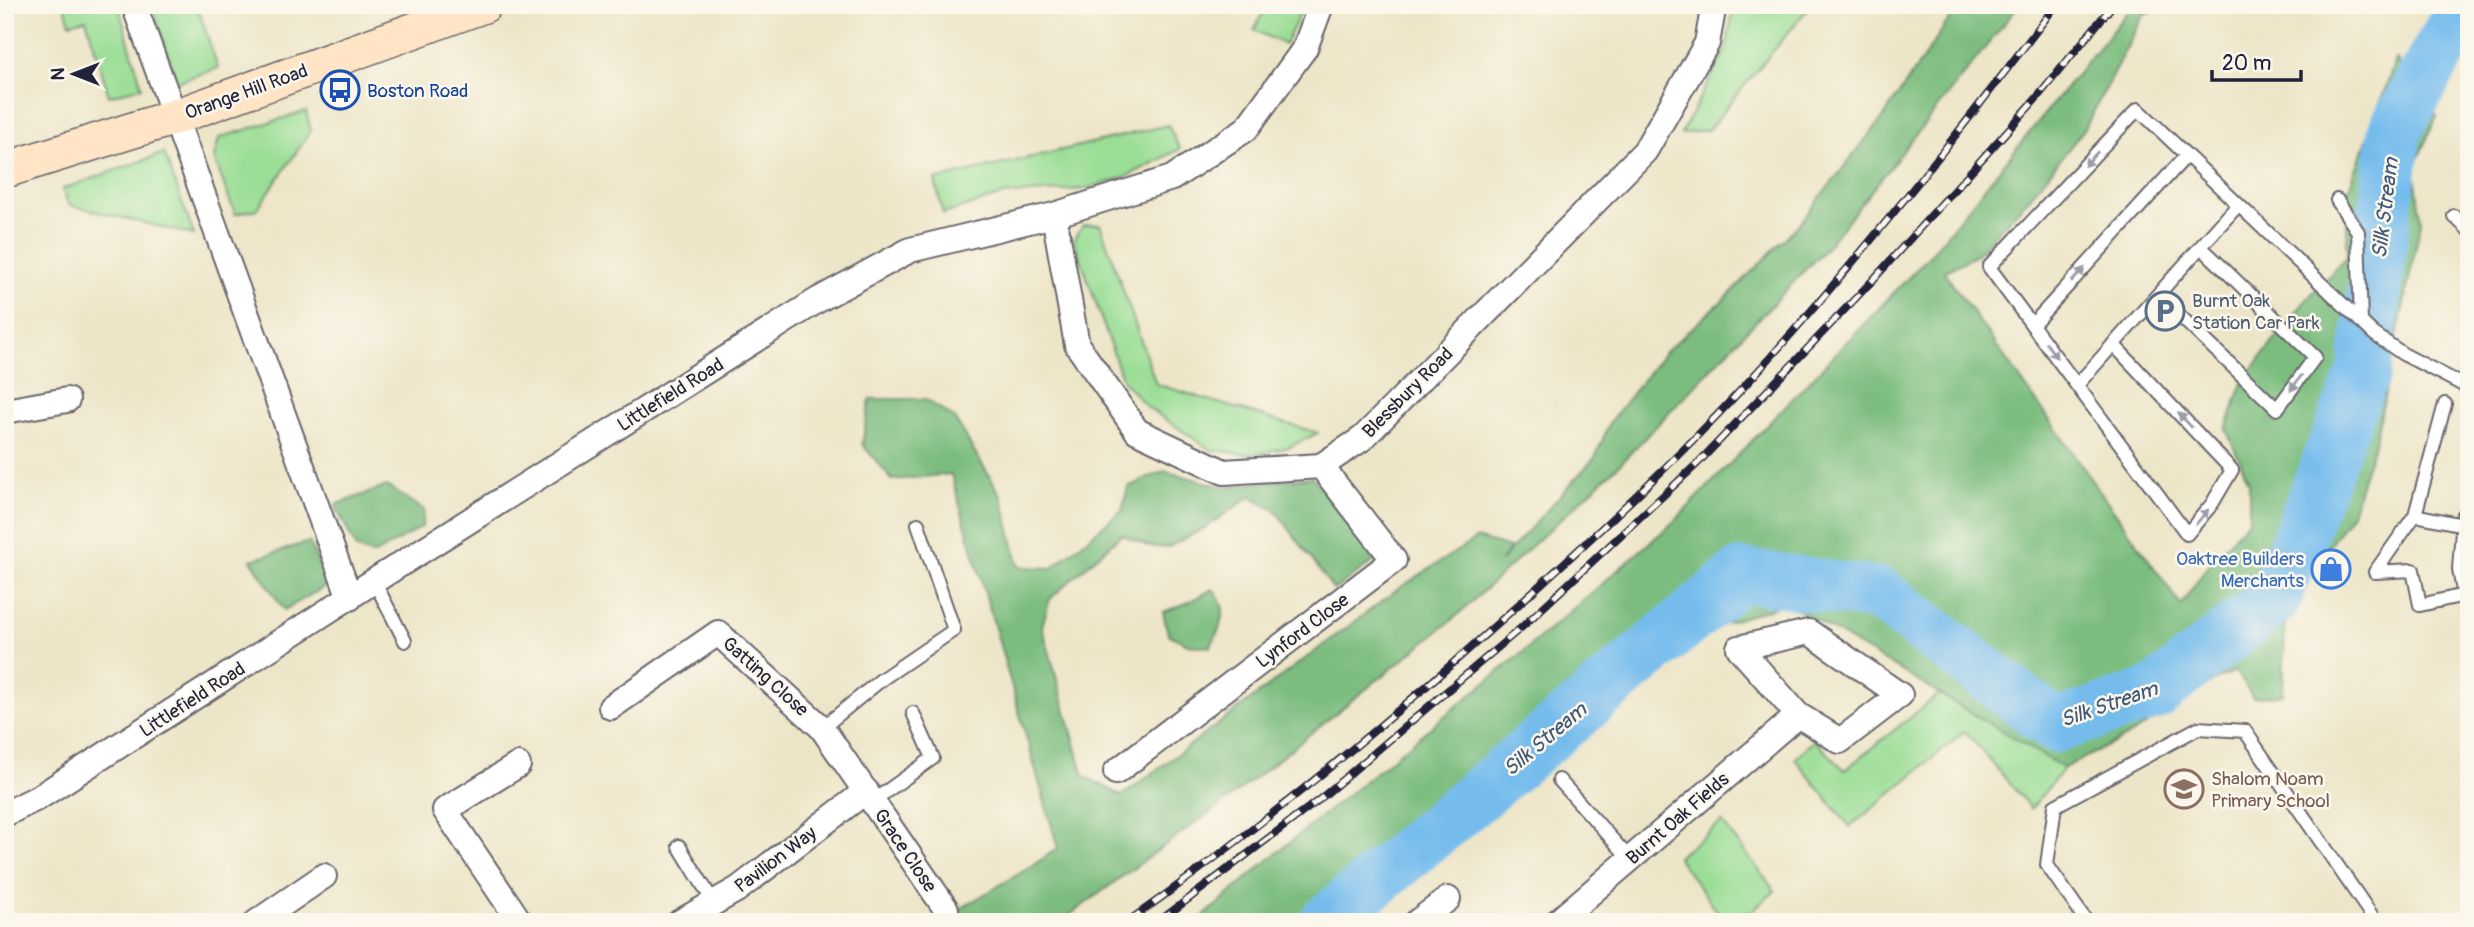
<svg xmlns="http://www.w3.org/2000/svg" width="2474" height="927" viewBox="0 0 2474 927" font-family="Pangolin,sans-serif">
<style>
.green{fill:#9bde96;stroke:#5e8068;stroke-width:2}
.forest{fill:#7cbd7f;stroke:#4f705d;stroke-width:2}
.lines{fill:none;stroke-linecap:round;stroke-linejoin:round}
.river{stroke:#75bced;stroke-width:54}
.lane-casing{stroke:#69666c;stroke-width:16}
.street-casing{stroke:#69666c;stroke-width:28}
.secondary-casing{stroke:#69666c;stroke-width:38}
.lane{stroke:#fff;stroke-width:12}
.street{stroke:#fff;stroke-width:24}
.secondary{stroke:#ffe4c6;stroke-width:35}
.rail-casing{stroke:#22223b;stroke-width:8}
.rail{stroke:#fbf7ec;stroke-width:5;stroke-dasharray:16;stroke-linecap:butt}
.oneway{fill:#9c9ca7}
.labels{text-anchor:middle;stroke-width:5;stroke-linejoin:round;paint-order:stroke}
.transit-label{font-size:19px;fill:#164399;stroke:#fbf7ec;text-anchor:start}
.street-label{font-size:19px;fill:#22223b;stroke:#fbf7ec}
.service-label{font-size:19px;fill:#4e5e75;stroke:#fbf7ec;text-anchor:start}
.shop-label{font-size:19px;fill:#366cbe;stroke:#fbf7ec;text-anchor:end}
.education-label{font-size:19px;fill:#785e54;stroke:#fbf7ec;text-anchor:start}
.water-label{font-size:21px;font-style:italic;fill:#3f5879;stroke:#fbf7ec}
</style>
<rect width="100%" height="100%" fill="#fbf7ec"/>
<filter id="ink" filterUnits="userSpaceOnUse"><feTurbulence type="fractalNoise" baseFrequency=".0143" numOctaves="2"/><feDisplacementMap in="SourceGraphic" scale="14" xChannelSelector="R" yChannelSelector="G"/><feConvolveMatrix kernelMatrix="1 2 1 2 8 2 1 2 1" color-interpolation-filters="sRGB"/></filter>
<filter id="wash" filterUnits="userSpaceOnUse"><feTurbulence type="fractalNoise" baseFrequency=".00686" numOctaves="4" result="noise"/><feDisplacementMap in="SourceGraphic" scale="28" xChannelSelector="R" yChannelSelector="G"/><feGaussianBlur stdDeviation="1.57" result="paint"/><feColorMatrix in="noise" values="0 0 0 0 0 0 0 0 0 0 0 0 0 0 0 0 0 1.4 0 .05"/><feComposite in="paint" operator="in"/></filter>
<g filter="url(#wash)">
<rect width="100%" height="100%" fill="#ede5c7"/>
<path class="green" d="M64,5H118L142,87L109,96L86,19L70,23Z
M152,5H197L218,68L177,82Z
M1267,5H1304L1285,45L1254,30Z
M1734,5H1811L1708,130L1681,134L1726,49Z
M306,111L311,131L257,209L235,214L214,158L219,138Z
M1168,125L1180,149L1126,177L1085,189L1003,195L943,214L935,180Z
M164,153L194,235L69,205L62,189Z
M1100,224L1156,384L1318,433L1289,447L1251,455L1211,450L1147,407L1123,381L1074,240L1083,225Z
M1939,694L2064,768L2031,809L1965,731L1850,827L1795,759L1814,740L1845,770Z
M1722,822L1775,891L1738,922H1725L1677,857Z"/>
<path class="forest" d="M1959,5H2019L1825,249L1617,467L1452,620L1235,794L1060,922H938L1032,866L1058,848L951,474L892,480L862,444L870,399H925L954,418L1002,497L1019,567L1052,568L1122,510L1128,487L1164,471L1224,487L1312,477L1377,559L1334,590L1276,511L1251,496L1205,528L1167,548L1147,546L1122,534L1050,599L1042,626L1084,776L1122,796L1401,587L1477,538L1510,548L1500,562L1596,456L1610,422L1664,353L1730,294L1799,224L1884,116Z
M2133,5H2188L2144,14L2085,128L2030,197L1976,255L1944,272L2181,605L2209,564L2249,520V482L2226,429L2244,380L2306,300L2347,257V194L2396,59L2437,116L2414,167L2421,222L2375,441L2352,513L2321,558L2285,620L2283,694L2253,698L2236,671L2220,677L2130,735L2064,768L1787,603L1719,625L1353,922H1197L1273,856L1523,652L1676,520L1931,254Z
M387,486L424,510L422,527L373,555L357,549L335,505Z
M309,542L328,585L284,610L251,560Z
M1213,589C1231,612 1222,624 1210,647L1190,645L1168,634L1163,612L1189,602Z"/>
<g class="lines">
<path class="river" d="M1326,922L1741,575L1880,594L2056,726L2155,693L2274,599L2364,372L2395,130L2465,5"/>
</g>
</g>
<g filter="url(#ink)">
<g class="lines">
<g class="lane-casing">
<path id="lane" d="M2337,200L2358,232L2361,322
M2454,216L2469,230
M2158,295L2277,409L2315,357L2201,247
M2032,325L2186,156
M2113,344L2232,470L2212,504L2187,534L1989,267L2138,109L2374,334L2403,354L2469,388
M2077,385L2238,205
M2415,515L2445,404
M2468,526L2415,515L2375,572L2413,570L2420,605L2469,594
M374,581L405,641
M822,728L882,679L954,630L918,524
M1559,780L1630,859
M873,801L933,758L913,713
M679,846L714,903
M2087,922L2047,865L2055,806L2198,728L2245,731L2376,922"/>
</g>
<g class="street-casing">
<path id="street" d="M134,5L350,598
M1054,215L1077,345L1137,431L1224,472L1321,466L1363,438L1645,151L1707,43L1714,5
M5,411L67,400
M2469,518L2465,569L2469,590
M1809,632L1900,695L1840,741L1798,715L1739,648Z
M611,707L718,633L822,728L946,909
M518,765L445,810L520,922
M1116,772L1394,560L1321,466
M5,814L41,796L374,581L818,300L910,250L1054,215L1172,178L1246,129L1305,48L1321,5
M257,922L324,876
M680,922L738,889L866,791
M1417,922L1448,899
M1557,922L1798,715"/>
</g>
<g class="secondary-casing">
<path id="secondary" d="M5,170L175,117L484,5"/>
</g>
<use href="#lane" class="lane"/>
<use href="#street" class="street"/>
<use href="#secondary" class="secondary"/>
<g class="rail-casing">
<path id="rail" d="M1127,922C1272,820 1410,704 1540,585C1608,523 1676,460 1739,392C1852,269 1955,138 2056,5
M1158,922L1320,799L1522,627L1697,464L1872,281L2035,100L2113,5"/>
</g>
<use href="#rail" class="rail"/>
</g>
<defs><path id="oneway-solid" d="M-6-.8H1V-3.2L6.5 0L1 3.2V.8H-6Z" transform="scale(1.75)"/></defs>
<g class="oneway">
<use href="#oneway-solid" transform="translate(2091 159) rotate(133)"/>
<use href="#oneway-solid" transform="translate(2078 275) rotate(-48)"/>
<use href="#oneway-solid" transform="translate(2051 350) rotate(54)"/>
<use href="#oneway-solid" transform="translate(2296 383) rotate(126)"/>
<use href="#oneway-solid" transform="translate(2185 420) rotate(-133)"/>
<use href="#oneway-solid" transform="translate(2202 517) rotate(-50)"/>
</g>
</g>
<defs>
<g id="bus-ring" transform="scale(2.0125)"><circle r="9.5" fill="#fbf7ec" stroke="#1a4fb4" stroke-width="1.5"/><path d="M-5-6H5V4H4V6H2V4H-2V6H-4V4H-5ZM-3.5-4V0h7V-4ZM-3.5 1.2v1.5H-2V1.2ZM2 1.2v1.5H3.5V1.2Z" fill="#1a4fb4"/></g>
<g id="parking-ring" transform="scale(2.0125)"><circle r="9.5" fill="#fbf7ec" stroke="#5c6f8a" stroke-width="1.5"/><path d="M-3.5-5.5H1a3.5 3.5 0 0 1 0 7H-1V5.5H-3.5ZM-1-3.4V-.6H.8a1.4 1.4 0 0 0 0-2.8Z" fill="#5c6f8a"/></g>
<g id="shop-ring" transform="scale(2.0125)"><circle r="9.5" fill="#fbf7ec" stroke="#3f7fe0" stroke-width="1.5"/><path d="M-5-2.5h2.3a2.7 3.5 0 0 1 5.4 0H5L5.5 6h-11ZM-1.5-2.5h3a1.5 2.3 0 0 0-3 0Z" fill="#3f7fe0"/></g>
<g id="school-ring" transform="scale(2.0125)"><circle r="9.5" fill="#fbf7ec" stroke="#8d6e63" stroke-width="1.5"/><path d="M0-5L7-2L0 1L-7-2ZM-4 1L0 2.5L4 1V4Q0 6-4 4Z" fill="#8d6e63"/></g>
</defs>
<g fill-rule="evenodd">
<use href="#bus-ring" x="340" y="90"/>
<use href="#parking-ring" x="2165" y="311"/>
<use href="#shop-ring" x="2331" y="569"/>
<use href="#school-ring" x="2184" y="789"/>
</g>
<g class="labels">
<g class="transit-label">
<text x="367" y="97">Boston Road</text>
</g>
<g class="street-label">
<text transform="translate(246 91) rotate(-20)" y="7">Orange Hill Road</text>
<text transform="translate(1407 392) rotate(-45)" y="7">Blessbury Road</text>
<text transform="translate(670 394) rotate(-32)" y="7">Littlefield Road</text>
<text transform="translate(1302 630) rotate(-37)" y="7">Lynford Close</text>
<text transform="translate(766 676) rotate(42)" y="7">Gatting Close</text>
<text transform="translate(192 699) rotate(-33)" y="7">Littlefield Road</text>
<text transform="translate(1677 818) rotate(-41)" y="7">Burnt Oak Fields</text>
<text transform="translate(906 850) rotate(56)" y="7">Grace Close</text>
<text transform="translate(775 859) rotate(-37)" y="7">Pavilion Way</text>
</g>
<g class="service-label">
<text x="2192" y="307">Burnt Oak<tspan x="2192" dy="22">Station Car Park</tspan></text>
</g>
<g class="shop-label">
<text x="2304" y="565">Oaktree Builders<tspan x="2304" dy="22">Merchants</tspan></text>
</g>
<g class="education-label">
<text x="2211" y="785">Shalom Noam<tspan x="2211" dy="22">Primary School</tspan></text>
</g>
<g class="water-label">
<text transform="translate(2385 208) rotate(-83)" y="7">Silk Stream</text>
<text transform="translate(2109 704) rotate(-19)" y="7">Silk Stream</text>
<text transform="translate(1545 739) rotate(-40)" y="7">Silk Stream</text>
</g>
</g>
<rect width="2474" height="927" fill="none" stroke="#fbf7ec" stroke-width="28"/>
<g transform="translate(74 74) rotate(270)" stroke="#fbf7ec" stroke-width="5" paint-order="stroke">
<path d="M0-5L12 26L0 18L-12 26Z" fill="#22223b"/>
<text y="-10" font-size="19" font-weight="bold" text-anchor="middle" fill="#22223b">N</text>
</g>
<path d="M2212 70v10h89v-10" fill="none" stroke="#22223b" stroke-width="3.5"/>
<text x="2222" y="70" font-size="21" fill="#22223b" stroke="#fbf7ec" stroke-width="5" paint-order="stroke">20 m</text>
</svg>
